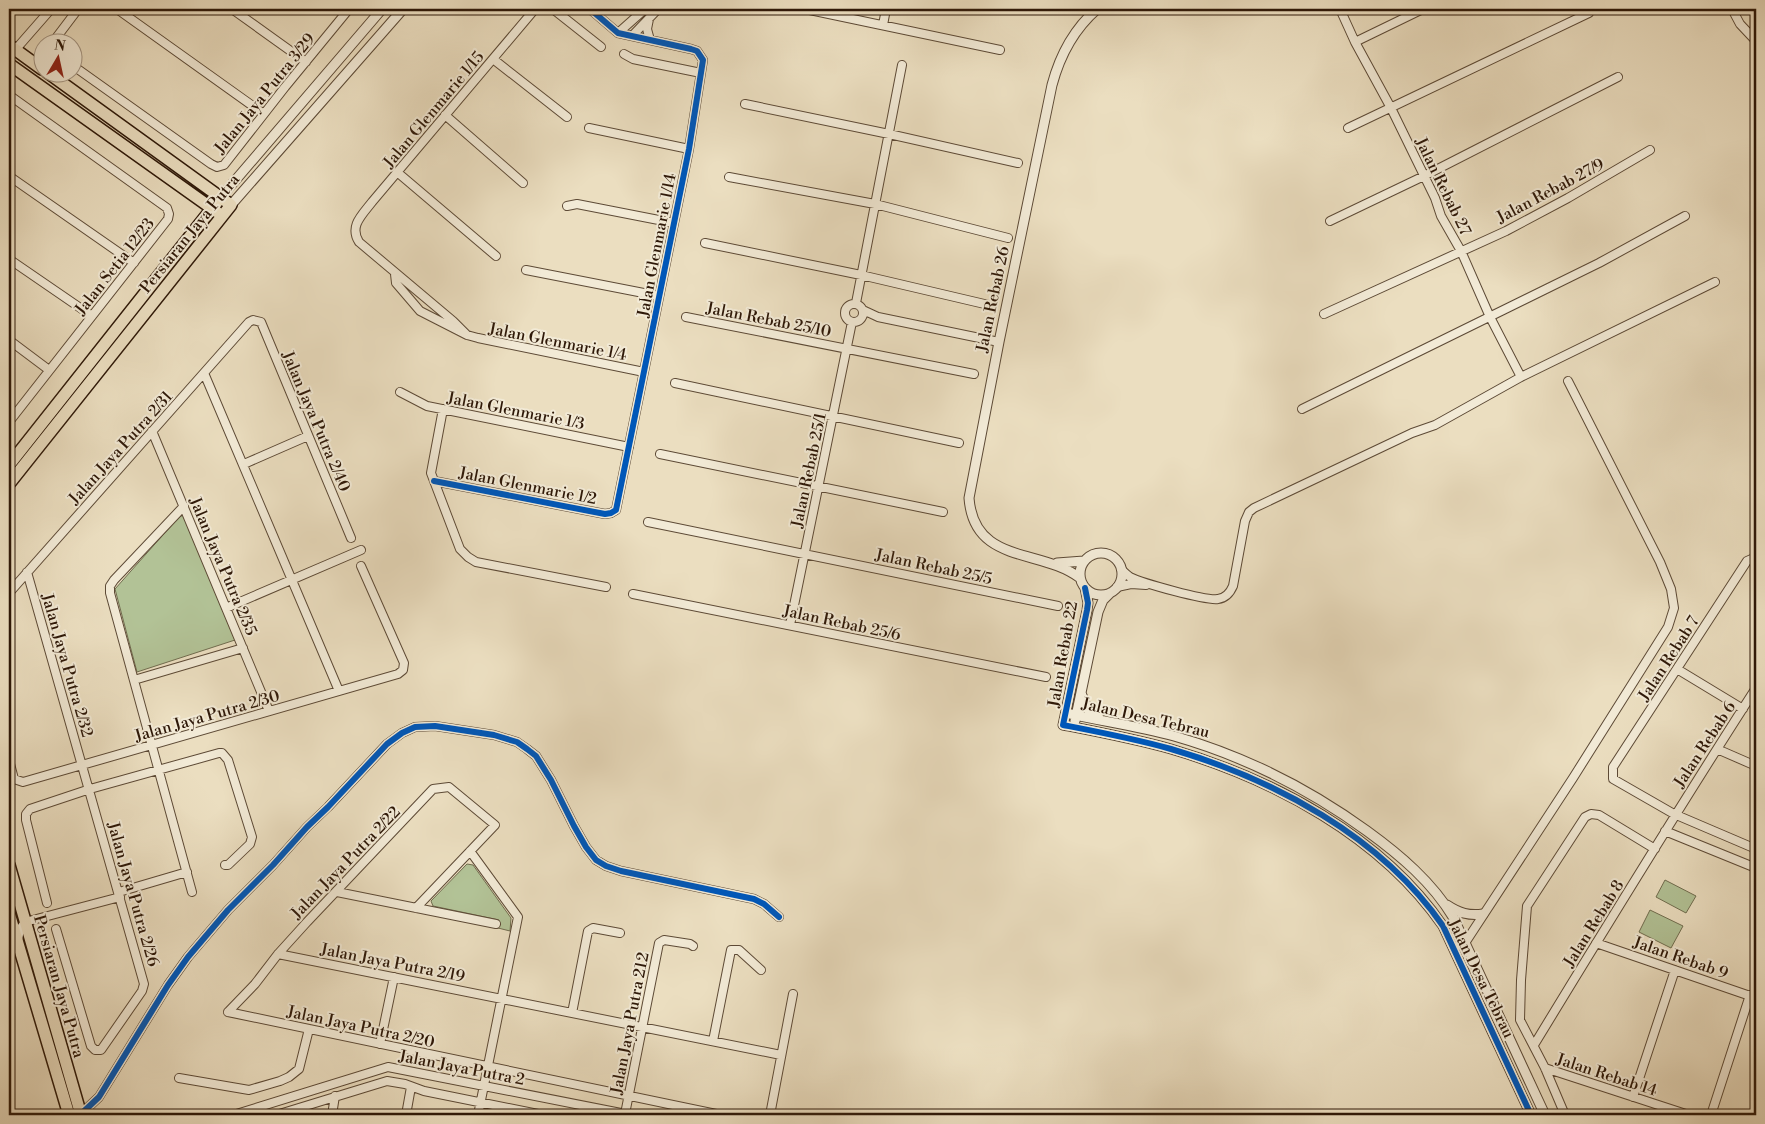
<svg xmlns="http://www.w3.org/2000/svg" width="1765" height="1124" viewBox="0 0 1765 1124" font-family="'Libre Bodoni',serif">
<style>
.green{fill:#b2c296;stroke:#706d4f}
.lines{fill:none;stroke-linecap:round;stroke-linejoin:round}
.minor-casing{stroke:#5d4a36;stroke-width:10}
.tertiary-casing{stroke:#5d4a36;stroke-width:11}
.primary-casing{stroke:#2e1808;stroke-width:14}
.minor{stroke:#f2ead6;stroke-width:8}
.tertiary{stroke:#f2ead6;stroke-width:9}
.primary{stroke:#ebdec0;stroke-width:11}
.cycleway-casing{stroke:#f2ead6;stroke-width:9}
.cycleway{stroke:#0057b8;stroke-width:6}
.labels{text-anchor:middle;stroke-width:4;stroke-linejoin:round;paint-order:stroke}
.street-label{font-size:16px;fill:#2e1808;stroke:#f2ead6}
</style>
<rect width="100%" height="100%" fill="#ebdec0"/>
<filter id="stains"><feTurbulence type="fractalNoise" baseFrequency=".004" numOctaves="4"/><feColorMatrix values="0 0 0 0 .2 0 0 0 0 .09 0 0 0 0 .02 0 0 0 .5 -.17"/></filter>
<radialGradient id="worn" r=".72"><stop offset=".6" stop-color="#630" stop-opacity="0"/><stop offset="1" stop-color="#630" stop-opacity=".3"/></radialGradient>
<path class="green" d="M183,515L235,640L137,672L115,589L178,518Z
M467,864L473,865L511,918L510,931L498,928L499,920L433,906L431,901Z
M1665,880L1696,896L1686,913L1656,897Z
M1650,910L1683,926L1671,948L1639,932Z"/>
<g class="lines">
<g class="minor-casing">
<path id="minor" d="M117,9L264,114
M232,9L306,62
M553,9L601,47
M805,9L1000,50
M1340,9L1355,42L1391,108L1435,198L1441,216L1461,251L1490,317L1521,377
M1732,9L1740,24L1756,41
M649,19L647,29L650,40
M883,25L886,9
M618,33L645,9
M632,36L658,9
M53,42L78,9
M1355,42L1423,9
M624,54L633,59L701,73
M9,57L51,9
M493,59L567,117
M72,65L211,164L217,167L224,165L285,87L349,9
M9,95L167,208L169,214L168,219L9,422
M745,104L889,134L1018,163
M445,115L523,183
M589,128L689,149
M1348,128L1589,13
M397,172L496,256
M9,176L134,263
M729,177L875,204L1008,238
M567,206L577,204L674,223
M1330,221L1424,176L1618,77
M705,243L861,275L993,306
M9,259L92,316
M526,270L659,296
M395,274L396,283L420,311L467,335L478,338L644,372
M856,303L902,65
M845 313a9 9 0 1 1 18 0a9 9 0 1 1-18 0Z
M863,310L878,317L999,342
M1324,314L1506,231L1568,198L1650,150
M686,317L974,374
M467,335L453,321L359,242C349,226 362,215 372,202L535,9
M9,340L49,370
M204,373L339,691
M675,383L959,443
M400,392L427,406L629,447
M443,409L431,473L460,549L468,557L476,562L606,587
M1302,409L1599,263L1685,216
M152,431L269,711
M660,454L943,512
M244,464L308,436
M434,481L605,514L611,513L616,510L689,149L703,60L697,51L691,49L618,33L590,9
M184,506L114,580L110,586V593L192,892
M648,522L1058,606
M1756,557L1747,561L1613,767V779L1674,814L1756,849
M1121,569C1124,572 1127,575 1130,577C1142,583 1206,601 1218,599C1226,598 1230,593 1233,586L1245,521L1249,512L1254,508L1412,433L1435,425L1521,377L1715,282
M27,572L144,984L142,991L101,1050H95L91,1046L56,929
M1117,587L1131,584L1146,585
M9,593L249,322L253,320L261,322L351,538
M633,594L1046,677
M226,608L361,550
M790,625L852,322
M1677,669L1743,709
M134,680L243,648
M1717,749L1756,766
M9,760L14,779L23,782L398,674L403,670L404,663L361,566
M1665,831L1756,868
M470,851L518,917L478,1115
M119,892L187,872
M337,892L496,924
M47,903L26,820V814L30,809L90,789L219,753H222L228,760L252,837L250,844L228,865H225
M18,940L20,929L25,922L120,897
M1596,943L1756,998
M1455,947L1465,943L1573,778L1668,627L1674,608L1671,589L1660,562L1568,381
M278,954L781,1055
M228,1012L721,1115
M228,1012L255,984L278,954L307,922L433,789L449,787L495,825L416,908
M572,1013L588,931L593,928L620,933
M713,1041L731,950H739L761,970
M380,1044L394,977
M1534,1045C1607,925 1680,806 1756,688
M1545,1068L1689,1115
M179,1078L249,1090L280,1081L289,1077L299,1069L309,1029
M1633,1097L1675,970
M81,1114L99,1097L168,985L188,957L228,910L273,865L307,827L328,807L387,744L402,733L415,727L435,726L494,735L517,742L527,749L536,756L551,780L574,826L586,847L596,860L606,866L621,871L754,899L764,904L779,917
M625,1114L659,943L664,940L690,944L693,946
M233,1115L388,1067L631,1115
M276,1115L387,1081L405,1084L424,1091L543,1115
M332,1115L335,1096
M406,1115L411,1087
M770,1115L793,994
M1565,1115L1545,1068L1520,1020L1521,980L1527,906L1585,817L1591,814L1599,815L1655,849
M1711,1115L1750,995"/>
</g>
<g class="tertiary-casing">
<path id="tertiary" d="M221,197L382,9
M231,205L403,9
M1080 574a21 21 0 1 1 42 0a21 21 0 1 1-42 0Z
M1057,563L1084,561
M1080,578C1041,548 974,565 969,498L999,342L1052,85C1060,55 1074,29 1097,9
M1085,588L1088,603L1087,610L1063,725C1099,732 1136,739 1171,749C1273,779 1381,836 1443,926L1531,1115
M1081,693L1087,708L1099,718
M1066,713C1101,721 1138,726 1174,736C1244,756 1308,788 1367,831C1400,855 1432,882 1453,917L1545,1115
M1075,721L1098,612L1103,600L1110,593
M1447,905C1459,913 1469,916 1483,914"/>
</g>
<g class="primary-casing">
<path id="primary" d="M9,45L42,69
M9,64L217,212
M9,465L221,197
M9,484L231,205L47,72
M9,865L81,1115
M9,913L69,1115"/>
</g>
<use href="#minor" class="minor"/>
<use href="#tertiary" class="tertiary"/>
<use href="#primary" class="primary"/>
<g class="cycleway-casing">
<path id="cycleway" d="M434,481L605,514L611,513L616,510L689,149L703,60L697,51L691,49L618,33L590,9
M1085,588L1088,603L1087,610L1063,725C1099,732 1136,739 1171,749C1273,779 1381,836 1443,926L1531,1115
M81,1114L99,1097L168,985L188,957L228,910L273,865L307,827L328,807L387,744L402,733L415,727L435,726L494,735L517,742L527,749L536,756L551,780L574,826L586,847L596,860L606,866L621,871L754,899L764,904L779,917"/>
</g>
<use href="#cycleway" class="cycleway"/>
</g>
<g class="labels">
<g class="street-label">
<text transform="translate(264 93) rotate(-51)" y="6">Jalan Jaya Putra 3/29</text>
<text transform="translate(433 109) rotate(-50)" y="6">Jalan Glenmarie 1/15</text>
<text transform="translate(1444 186) rotate(64)" y="6">Jalan Rebab 27</text>
<text transform="translate(1550 190) rotate(-28)" y="6">Jalan Rebab 27/9</text>
<text transform="translate(189 233) rotate(-51)" y="6">Persiaran Jaya Putra</text>
<text transform="translate(656 245) rotate(-79)" y="6">Jalan Glenmarie 1/14</text>
<text transform="translate(114 266) rotate(-52)" y="6">Jalan Setia 12/23</text>
<text transform="translate(992 299) rotate(-78)" y="6">Jalan Rebab 26</text>
<text transform="translate(769 319) rotate(11)" y="6">Jalan Rebab 25/10</text>
<text transform="translate(558 341) rotate(11)" y="6">Jalan Glenmarie 1/4</text>
<text transform="translate(516 410) rotate(11)" y="6">Jalan Glenmarie 1/3</text>
<text transform="translate(317 421) rotate(67)" y="6">Jalan Jaya Putra 2/40</text>
<text transform="translate(120 447) rotate(-48)" y="6">Jalan Jaya Putra 2/31</text>
<text transform="translate(808 470) rotate(-78)" y="6">Jalan Rebab 25/1</text>
<text transform="translate(528 485) rotate(11)" y="6">Jalan Glenmarie 1/2</text>
<text transform="translate(224 566) rotate(67)" y="6">Jalan Jaya Putra 2/35</text>
<text transform="translate(934 566) rotate(12)" y="6">Jalan Rebab 25/5</text>
<text transform="translate(842 622) rotate(12)" y="6">Jalan Rebab 25/6</text>
<text transform="translate(1062 654) rotate(-80)" y="6">Jalan Rebab 22</text>
<text transform="translate(1668 658) rotate(-57)" y="6">Jalan Rebab 7</text>
<text transform="translate(68 665) rotate(74)" y="6">Jalan Jaya Putra 2/32</text>
<text transform="translate(207 715) rotate(-16)" y="6">Jalan Jaya Putra 2/30</text>
<text transform="translate(1146 717) rotate(13)" y="6">Jalan Desa Tebrau</text>
<text transform="translate(1704 744) rotate(-57)" y="6">Jalan Rebab 6</text>
<text transform="translate(345 862) rotate(-46)" y="6">Jalan Jaya Putra 2/22</text>
<text transform="translate(134 894) rotate(74)" y="6">Jalan Jaya Putra 2/26</text>
<text transform="translate(1593 923) rotate(-58)" y="6">Jalan Rebab 8</text>
<text transform="translate(1681 957) rotate(19)" y="6">Jalan Rebab 9</text>
<text transform="translate(393 962) rotate(11)" y="6">Jalan Jaya Putra 2/19</text>
<text transform="translate(1482 978) rotate(64)" y="6">Jalan Desa Tebrau</text>
<text transform="translate(60 986) rotate(74)" y="6">Persiaran Jaya Putra</text>
<text transform="translate(629 1023) rotate(-79)" y="6">Jalan Jaya Putra 212</text>
<text transform="translate(361 1026) rotate(12)" y="6">Jalan Jaya Putra 2/20</text>
<text transform="translate(462 1067) rotate(11)" y="6">Jalan Jaya Putra 2</text>
<text transform="translate(1607 1074) rotate(18)" y="6">Jalan Rebab 14</text>
</g>
</g>
<rect width="1765" height="1124" fill="none" stroke="#ebdec0" stroke-width="30"/>
<rect x="10" y="10" width="1745" height="1104" fill="none" stroke="#2e1808" stroke-width="2.5"/>
<rect x="15" y="15" width="1735" height="1094" fill="none" stroke="#2e1808"/>
<g transform="translate(58 58) rotate(9)"><circle r="24" fill="#f2ead6" stroke="#a49684"/>
<path d="M0-4L9 19L0 12L-9 19Z" fill="#8f2418"/>
<text y="-8" font-size="14" font-weight="bold" text-anchor="middle" fill="#2e1808">N</text>
</g>
<rect width="100%" height="100%" filter="url(#stains)"/>
<rect width="100%" height="100%" fill="url(#worn)"/>
</svg>
